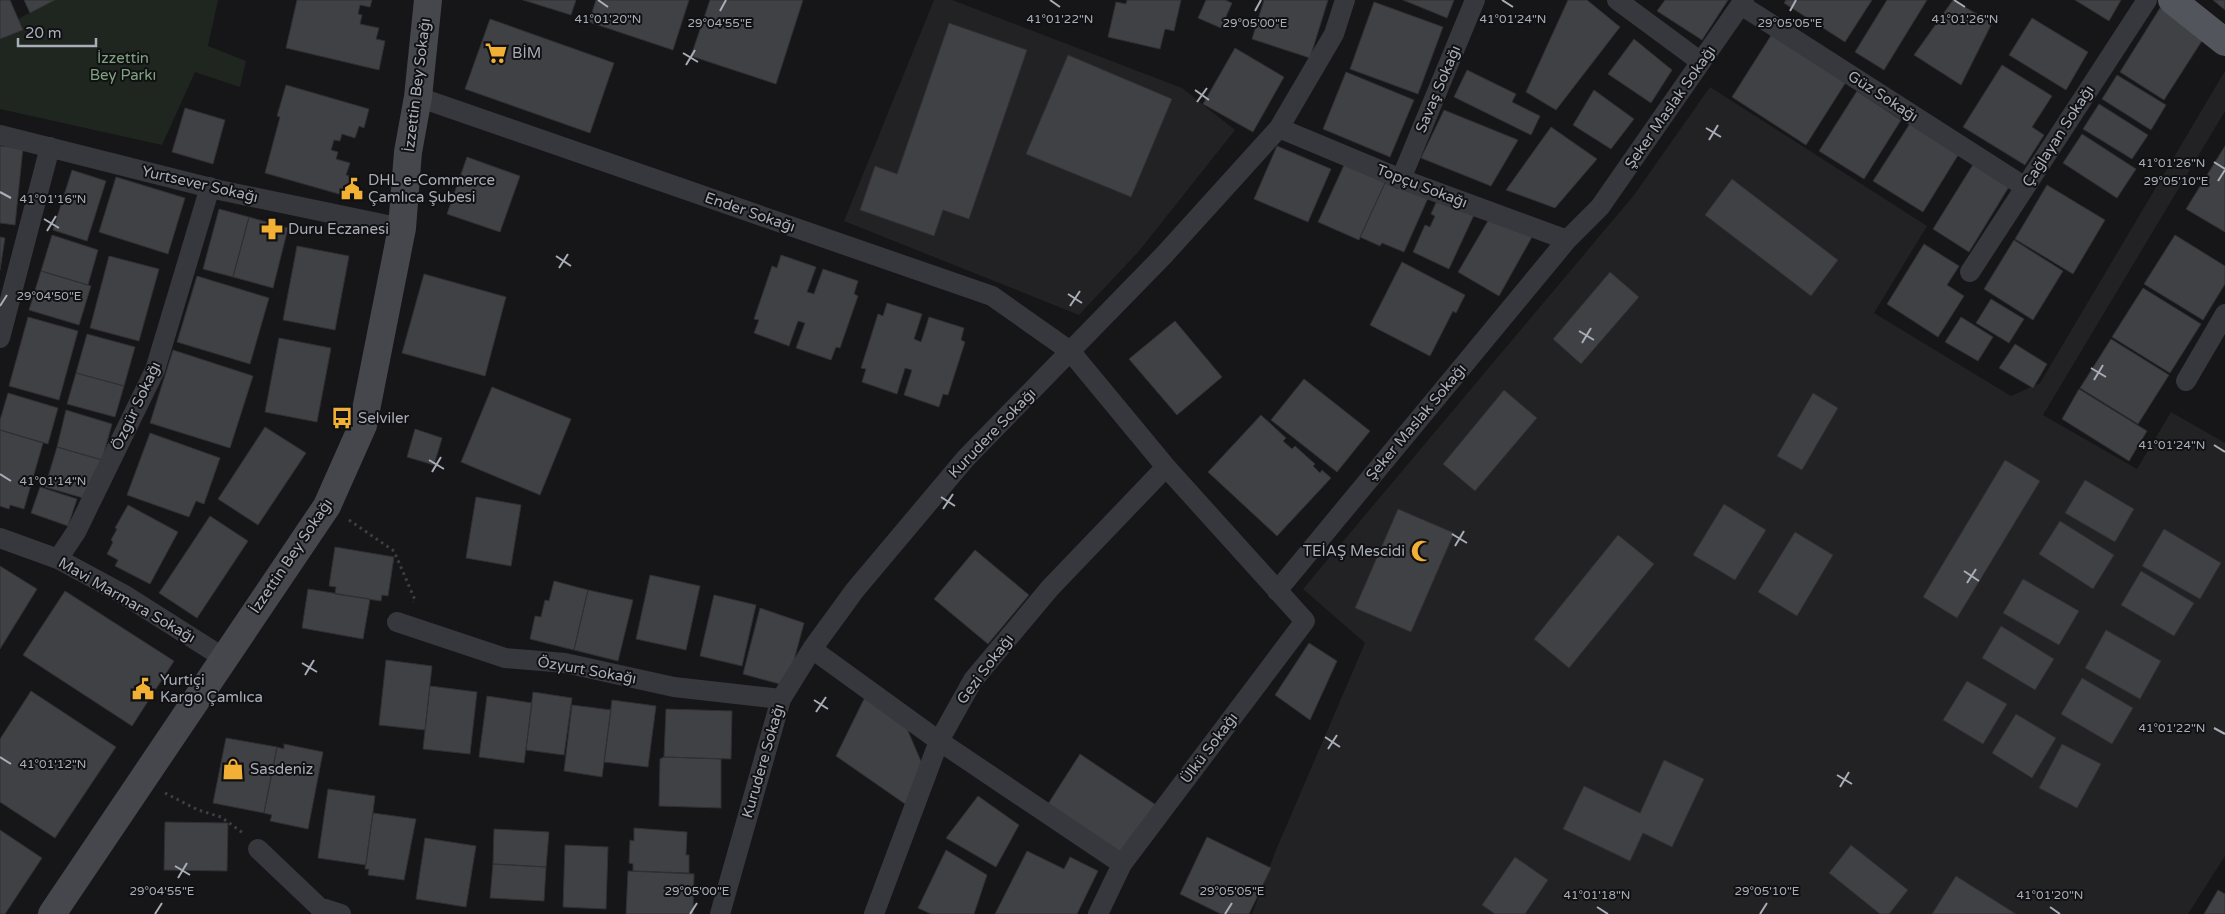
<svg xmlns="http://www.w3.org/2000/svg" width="2225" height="914" viewBox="0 0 2225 914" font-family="'Varela Round',sans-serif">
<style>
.built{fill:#222225}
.green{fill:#1e261f}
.building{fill:#404145;stroke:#303034}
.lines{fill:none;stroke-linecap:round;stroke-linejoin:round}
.path{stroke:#3d3f44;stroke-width:3;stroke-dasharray:2.5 4;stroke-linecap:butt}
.street{stroke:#37383d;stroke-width:20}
.secondary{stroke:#45474d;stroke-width:28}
.primary{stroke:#53555c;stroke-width:28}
.ticks{fill:none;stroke:#a8adb8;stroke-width:2}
.labels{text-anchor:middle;stroke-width:4;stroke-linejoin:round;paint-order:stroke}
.poi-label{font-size:15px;fill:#a8adb8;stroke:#111113;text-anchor:start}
.park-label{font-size:15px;fill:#7fa381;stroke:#111113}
.street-label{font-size:15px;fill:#a8adb8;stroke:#111113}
.ticks-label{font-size:12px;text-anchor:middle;fill:#a8adb8;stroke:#111113;stroke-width:4;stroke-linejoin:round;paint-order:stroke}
</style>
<rect width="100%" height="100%" fill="#161618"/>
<path class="built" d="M934,0H952L1182,88L1235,130L1139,251L1079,315L844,221Z
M2225,71V111L2043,415L2137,469L2171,412L2225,443V856L2188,914H1252L1276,850L1365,643L1303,589L1634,195L1710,87L1927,226L1874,313L2011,396L2040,383Z"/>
<path class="green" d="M53,0H218L208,46L246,61L240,87L195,72L162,145L0,109V29Z"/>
<path class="building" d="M0,0H10L23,30L0,39Z
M24,0H55L30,13Z
M297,0H372L370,7L360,5L358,14L362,15L360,24L379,28L376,39L385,41L379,70L286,48Z
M523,0H576L571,15Z
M596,0H689L673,50L589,22Z
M710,0H803L776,84L691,56Z
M1127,0H1181L1174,31L1165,29L1160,49L1108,37L1116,2L1126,4Z
M1206,0H1225L1232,3L1221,28L1198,18Z
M1264,0H1328L1310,58L1252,39Z
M1403,0H1454L1447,18Z
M1568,0H1587L1620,27L1556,110L1526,92Z
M1665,0H1728L1702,40L1657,11Z
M1786,0H1872L1845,42L1784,3Z
M1887,0H1927L1884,70L1855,52Z
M1953,0L1992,23L1961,85L1914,55Z
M2075,0H2121L2109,21Z
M2213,0H2225V10Z
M1374,2L1443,27L1418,94L1350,69Z
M2160,8L2205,36L2164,100L2120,72Z
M2032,18L2088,52L2066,90L2009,55Z
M490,19L614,63L590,133L465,89Z
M949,23L1027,50L969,219L943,210L934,236L860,210L875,166L897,174Z
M1772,34L1846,82L1806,145L1732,97Z
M1634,39L1672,70L1651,103L1608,74Z
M1235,48L1284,77L1253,132L1203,104Z
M1068,55L1172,99L1131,197L1026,154Z
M2002,65L2052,96L2032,127L2044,135L2025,165L1963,127Z
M1467,70L1516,94L1512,102L1540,116L1531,135L1454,97Z
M1346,72L1414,100L1390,157L1323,129Z
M2117,75L2166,105L2151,130L2102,99Z
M286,85L369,109L364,128L359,126L355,138L342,134L340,141L334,140L331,150L338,152L336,159L350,163L346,175L352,177L346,196L265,173L280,117L277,116Z
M1594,90L1634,119L1611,149L1573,125Z
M1857,91L1901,120L1864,179L1819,151Z
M2099,104L2148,135L2132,159L2083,129Z
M185,108L225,120L213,164L172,152Z
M1444,110L1518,140L1491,186L1421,158Z
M1911,122L1960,152L1923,212L1873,181Z
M1551,127L1597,159L1555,208L1506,190Z
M2082,134L2136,169L2117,198L2063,163Z
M0,146L23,148L15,225L0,223Z
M1277,146L1331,169L1308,222L1254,199Z
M2225,146V232L2186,209Z
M467,157L520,176L500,232L447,214Z
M1345,163L1385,183L1359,240L1318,222Z
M1974,163L2010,185L1969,252L1933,229Z
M72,170L106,181L87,241L53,230Z
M116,177L185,198L168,254L99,232Z
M1732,179L1838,260L1811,296L1705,215Z
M1385,183L1398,189L1399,185L1428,198L1404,252L1382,243L1380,246L1360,237Z
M2047,185L2105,220L2073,274L2015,239Z
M1438,198L1474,215L1449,269L1413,252L1425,225L1430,227L1435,216L1431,214Z
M219,209L249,217L233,277L203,269Z
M1492,214L1532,237L1499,296L1458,272Z
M249,217L288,228L273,288L233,277Z
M52,235L98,250L88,285L41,271Z
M2175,235L2225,266V284L2203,320L2144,284Z
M0,237L5,238L0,270Z
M2014,240L2063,271L2033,320L1984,289Z
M1924,244L1959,266L1947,285L1964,296L1938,337L1887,304Z
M297,246L349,256L335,330L283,320Z
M781,255L816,267L807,292L814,294L823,269L858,281L854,294L858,296L840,348L836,347L831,360L796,348L805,323L798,321L789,346L754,333L759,320L754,319L772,266L777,268Z
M109,256L159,269L139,341L90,328Z
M1402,262L1465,295L1456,313L1453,311L1430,356L1370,325Z
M41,271L91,286L79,325L29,310Z
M1610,272L1639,297L1581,364L1553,339Z
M424,274L506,297L485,376L402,353Z
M197,276L269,298L250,364L177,342Z
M2143,288L2201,324L2170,373L2112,337Z
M1991,299L2024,319L2009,343L1976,323Z
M887,303L922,314L914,339L921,342L929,317L964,328L961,340L965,342L948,395L943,394L939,407L904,395L912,370L905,368L897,394L862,382L866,369L861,368L878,314L883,316Z
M28,317L78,331L59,400L9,386Z
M1961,317L1993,337L1978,361L1945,342Z
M1175,321L1222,377L1177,415L1129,359Z
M87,334L135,347L124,386L76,373Z
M279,338L331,348L317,422L265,412Z
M2111,339L2169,375L2138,424L2080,388Z
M2015,344L2047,364L2033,388L1999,368Z
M173,350L253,376L230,448L150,423Z
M76,373L124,386L115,417L67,404Z
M1304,379L1370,431L1337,472L1271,420Z
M492,387L571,419L540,495L461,462Z
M2079,389L2147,431L2129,461L2062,419Z
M1504,390L1537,418L1475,491L1443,464Z
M8,393L58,408L48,444L0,430V420Z
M1813,393L1838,408L1802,470L1777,456Z
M66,410L112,424L102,460L57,447Z
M1261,415L1286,438L1283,441L1292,449L1295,446L1315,464L1313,466L1320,473L1322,470L1331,478L1277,536L1208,472Z
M265,427L306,453L258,525L218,499Z
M415,429L442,438L434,465L407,457Z
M0,430L43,443L24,509L10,505L9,509L0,506Z
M150,433L220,458L204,504L196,501L189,517L127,495Z
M57,447L102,460L90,500L45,487Z
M2005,460L2040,481L1957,618L1923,597Z
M2085,480L2134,509L2115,542L2065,513Z
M40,487L77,499L68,526L31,513Z
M476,497L521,505L511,566L466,558Z
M1724,504L1766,530L1735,580L1693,555Z
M128,505L178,532L150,584L115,566L118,560L107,554L113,542L111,540L117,529L115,528Z
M1398,509L1454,533L1411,632L1355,608Z
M210,516L248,541L197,618L159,593Z
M2060,521L2114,555L2093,589L2039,554Z
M2164,529L2221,563L2200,599L2142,566Z
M1795,532L1833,555L1797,616L1758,592Z
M1618,535L1654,564L1569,668L1534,639Z
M335,547L394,557L388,596L382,595L381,601L335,594L336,587L329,586Z
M975,550L1029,595L988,644L934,599Z
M0,566L37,589L0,649Z
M2141,571L2194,603L2174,636L2121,605Z
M650,575L700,586L686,650L636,639Z
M2023,579L2079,611L2059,645L2003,613Z
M554,581L588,590L574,650L530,639L535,616L541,617L545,600L549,601Z
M308,589L370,599L363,639L302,628Z
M588,590L633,600L618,661L574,650Z
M65,591L174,661L132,726L23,655Z
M714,595L756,605L742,666L700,656Z
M760,608L804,623L787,686L743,674Z
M2001,626L2054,659L2035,690L1982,658Z
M2106,630L2161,661L2140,699L2085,668Z
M1309,643L1337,661L1310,720L1275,695Z
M386,660L432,666L425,730L379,725Z
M2082,678L2133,708L2112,744L2061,714Z
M1967,681L2007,704L1983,744L1943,720Z
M430,686L477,692L470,754L423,749Z
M31,691L116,747L55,838L0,802V739Z
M533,692L572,698L564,755L526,750Z
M867,693L905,724L926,773L908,806L836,756Z
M487,696L532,703L524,763L479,757Z
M612,700L656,706L648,767L604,762Z
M572,705L611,710L602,777L564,771Z
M666,709L732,711L731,759L664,757Z
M2016,714L2056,738L2032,778L1992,753Z
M226,738L277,747L264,813L213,803Z
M284,744L323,752L308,829L270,821L272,815L264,813L277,747L284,749Z
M2062,744L2101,764L2077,808L2039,788Z
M1080,754L1156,805L1121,853L1048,804Z
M664,757L721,759V808L659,806L660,759Z
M1664,760L1704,779L1672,847L1643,833L1630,861L1563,829L1584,786L1640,813Z
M328,789L375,796L366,865L318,858Z
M978,796L1019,825L996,867L946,838Z
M373,813L416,819L404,880L368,875L369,869H365Z
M165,822L228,823L227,871L164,870Z
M634,828L687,832L686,855H689V873L633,871V864L629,863L630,840L634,841Z
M494,829L549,832L546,867L493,864Z
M0,830L42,858L5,914H0Z
M1207,837L1271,868L1249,914H1221L1180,894Z
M425,838L476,846L466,907L416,899Z
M565,845L608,847L606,909L563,907Z
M1851,845L1908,890L1889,914H1880L1829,873Z
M946,850L987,875L974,914H931L918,908Z
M1027,851L1064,869L1070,857L1098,871L1077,914H995Z
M1515,857L1548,880L1525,914H1495L1482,905Z
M493,864L546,867L544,901L490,898Z
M628,871L694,874L693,914H626Z
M1956,876L2016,914H1932Z
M2218,890L2225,894V914H2204Z"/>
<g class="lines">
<path class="path" d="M349,520L394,551L415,600L413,602
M165,793L198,810L221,817L243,833"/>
<path class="street" d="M1617,0L1701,62
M1741,5L2025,187
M418,97L992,296L1070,351L1166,467L1305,621L1122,864L1098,914
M1279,128L1401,179L1567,240
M0,135L219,190L402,228
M1401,179L1475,0
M1970,272L2147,0
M0,338L50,147
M2186,381L2225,314
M0,538L58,559L123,594L224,658
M58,559L76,532L155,370L210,187
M1277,591L1567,240L1600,207L1744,0
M397,622L505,658L565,663L674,687L781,699
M812,649L939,741L1122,864
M258,849L319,907L341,914
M720,914L781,699L812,649L855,590L966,458L1164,255L1279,128L1334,34L1345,0
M874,914L939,741L973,680L1050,588L1166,467"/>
<path class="secondary" d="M52,914L327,506L363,425L402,228L408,152L418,97L428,0"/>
<path class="primary" d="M2172,0L2225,42"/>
</g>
<path class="ticks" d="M598,0L608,7M1050,0L1060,7M1502,0L1513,7M1954,0L1965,7M720,11L726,0M1255,11L1261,0M1790,11L1796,0M683,53L698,62M686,65L695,50M1195,90L1209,100M1197,102L1207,88M1706,128L1721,137M1709,140L1718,125M2214,162L2225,169M2218,181L2225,170M0,192L11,198M44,219L59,228M47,231L56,216M556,256L571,266M559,268L568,254M1068,294L1082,303M0,306L7,295M1070,306L1080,291M1579,331L1594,340M1582,343L1591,328M2091,368L2106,377M2094,380L2103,365M2214,445L2225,452M429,460L444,469M432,472L441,457M0,474L11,481M941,497L955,506M943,509L953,494M1452,534L1467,543M1455,546L1464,531M1964,571L1979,581M1967,583L1976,569M302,663L317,672M305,675L314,660M814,700L828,709M816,712L826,697M2214,728L2225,734M1325,737L1340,747M1328,749L1337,735M0,757L11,764M1837,775L1852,784M1840,787L1849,772M175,866L190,875M178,878L187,863M1597,907L1608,914M2050,907L2060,914M155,914L162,903M690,914L697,903M1225,914L1232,903M1760,914L1767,903"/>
<defs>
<g id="supermarket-bare" transform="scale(1.725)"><path d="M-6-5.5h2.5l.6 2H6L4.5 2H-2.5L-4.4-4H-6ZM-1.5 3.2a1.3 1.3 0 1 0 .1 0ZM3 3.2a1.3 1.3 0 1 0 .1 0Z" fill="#f2b134" stroke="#111113" stroke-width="2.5" paint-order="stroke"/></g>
<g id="civic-bare" transform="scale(1.725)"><path d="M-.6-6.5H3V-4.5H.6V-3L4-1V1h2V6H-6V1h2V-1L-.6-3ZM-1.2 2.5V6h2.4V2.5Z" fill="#f2b134" stroke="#111113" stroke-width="2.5" paint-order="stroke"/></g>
<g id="pharmacy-bare" transform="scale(1.725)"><path d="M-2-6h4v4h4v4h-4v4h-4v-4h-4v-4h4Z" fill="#f2b134" stroke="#111113" stroke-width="2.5" paint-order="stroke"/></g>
<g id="bus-bare" transform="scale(1.725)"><path d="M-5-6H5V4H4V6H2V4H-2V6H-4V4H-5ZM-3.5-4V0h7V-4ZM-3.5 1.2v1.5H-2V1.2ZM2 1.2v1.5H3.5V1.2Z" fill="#f2b134" stroke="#111113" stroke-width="2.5" paint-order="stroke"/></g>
<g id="mosque-bare" transform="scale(1.725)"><path d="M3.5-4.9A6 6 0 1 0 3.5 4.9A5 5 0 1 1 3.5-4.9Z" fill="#f2b134" stroke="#111113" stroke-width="2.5" paint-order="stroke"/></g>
<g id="shop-bare" transform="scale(1.725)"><path d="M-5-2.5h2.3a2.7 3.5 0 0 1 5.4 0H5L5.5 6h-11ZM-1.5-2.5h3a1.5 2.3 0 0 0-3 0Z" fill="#f2b134" stroke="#111113" stroke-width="2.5" paint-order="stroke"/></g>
</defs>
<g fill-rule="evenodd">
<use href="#supermarket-bare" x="496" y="53"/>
<use href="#civic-bare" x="352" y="189"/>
<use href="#pharmacy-bare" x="272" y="229"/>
<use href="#bus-bare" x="342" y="418"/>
<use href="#mosque-bare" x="1422" y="551"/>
<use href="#civic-bare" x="143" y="689"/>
<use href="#shop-bare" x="233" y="769"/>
</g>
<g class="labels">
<g class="poi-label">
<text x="512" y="58">BİM</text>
<text x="368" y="185">DHL e-Commerce<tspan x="368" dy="17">Çamlıca Şubesi</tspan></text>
<text x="288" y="234">Duru Eczanesi</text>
<text x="358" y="423">Selviler</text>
<text x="1405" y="556" text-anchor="end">TEİAŞ Mescidi</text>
<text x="160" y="685">Yurtiçi<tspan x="160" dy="17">Kargo Çamlıca</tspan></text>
<text x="250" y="774">Sasdeniz</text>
</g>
<g class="park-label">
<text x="123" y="63">İzzettin<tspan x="123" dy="17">Bey Parkı</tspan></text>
</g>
<g class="street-label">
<text transform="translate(417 85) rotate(-83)" y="5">İzzettin Bey Sokağı</text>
<text transform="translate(1438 89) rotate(-67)" y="5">Savaş Sokağı</text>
<text transform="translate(1883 96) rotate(33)" y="5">Güz Sokağı</text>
<text transform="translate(1670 107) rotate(-55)" y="5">Şeker Maslak Sokağı</text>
<text transform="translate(2058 136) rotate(-57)" y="5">Çağlayan Sokağı</text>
<text transform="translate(200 184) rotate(13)" y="5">Yurtsever Sokağı</text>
<text transform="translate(1422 186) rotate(21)" y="5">Topçu Sokağı</text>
<text transform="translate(750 212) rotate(19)" y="5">Ender Sokağı</text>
<text transform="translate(136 406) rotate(-65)" y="5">Özgür Sokağı</text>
<text transform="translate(1416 422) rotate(-50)" y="5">Şeker Maslak Sokağı</text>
<text transform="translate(992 433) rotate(-46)" y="5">Kurudere Sokağı</text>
<text transform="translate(291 556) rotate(-56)" y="5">İzzettin Bey Sokağı</text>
<text transform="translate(127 600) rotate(30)" y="5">Mavi Marmara Sokağı</text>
<text transform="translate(985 669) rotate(-53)" y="5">Gezi Sokağı</text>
<text transform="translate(587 670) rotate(10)" y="5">Özyurt Sokağı</text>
<text transform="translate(1209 748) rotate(-53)" y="5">Ülkü Sokağı</text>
<text transform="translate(763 761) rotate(-74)" y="5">Kurudere Sokağı</text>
</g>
</g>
<g class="ticks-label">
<text x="1060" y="23">41°01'22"N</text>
<text x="1965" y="23">41°01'26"N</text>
<text x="608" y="23">41°01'20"N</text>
<text x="1513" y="23">41°01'24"N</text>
<text x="720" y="27">29°04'55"E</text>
<text x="1255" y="27">29°05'00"E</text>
<text x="1790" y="27">29°05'05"E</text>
<text x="2172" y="167">41°01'26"N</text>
<text x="2176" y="185">29°05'10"E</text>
<text x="53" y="203">41°01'16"N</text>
<text x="49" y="300">29°04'50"E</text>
<text x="2172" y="449">41°01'24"N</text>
<text x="53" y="485">41°01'14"N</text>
<text x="2172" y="732">41°01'22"N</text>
<text x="53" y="768">41°01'12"N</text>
<text x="162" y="895">29°04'55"E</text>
<text x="697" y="895">29°05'00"E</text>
<text x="1232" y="895">29°05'05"E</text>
<text x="1767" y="895">29°05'10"E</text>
<text x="1597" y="899">41°01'18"N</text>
<text x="2050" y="899">41°01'20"N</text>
</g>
<path d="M18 38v8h78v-8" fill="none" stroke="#a8adb8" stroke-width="2.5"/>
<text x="25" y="38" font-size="15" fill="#a8adb8" stroke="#111113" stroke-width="4" paint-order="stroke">20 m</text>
</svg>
